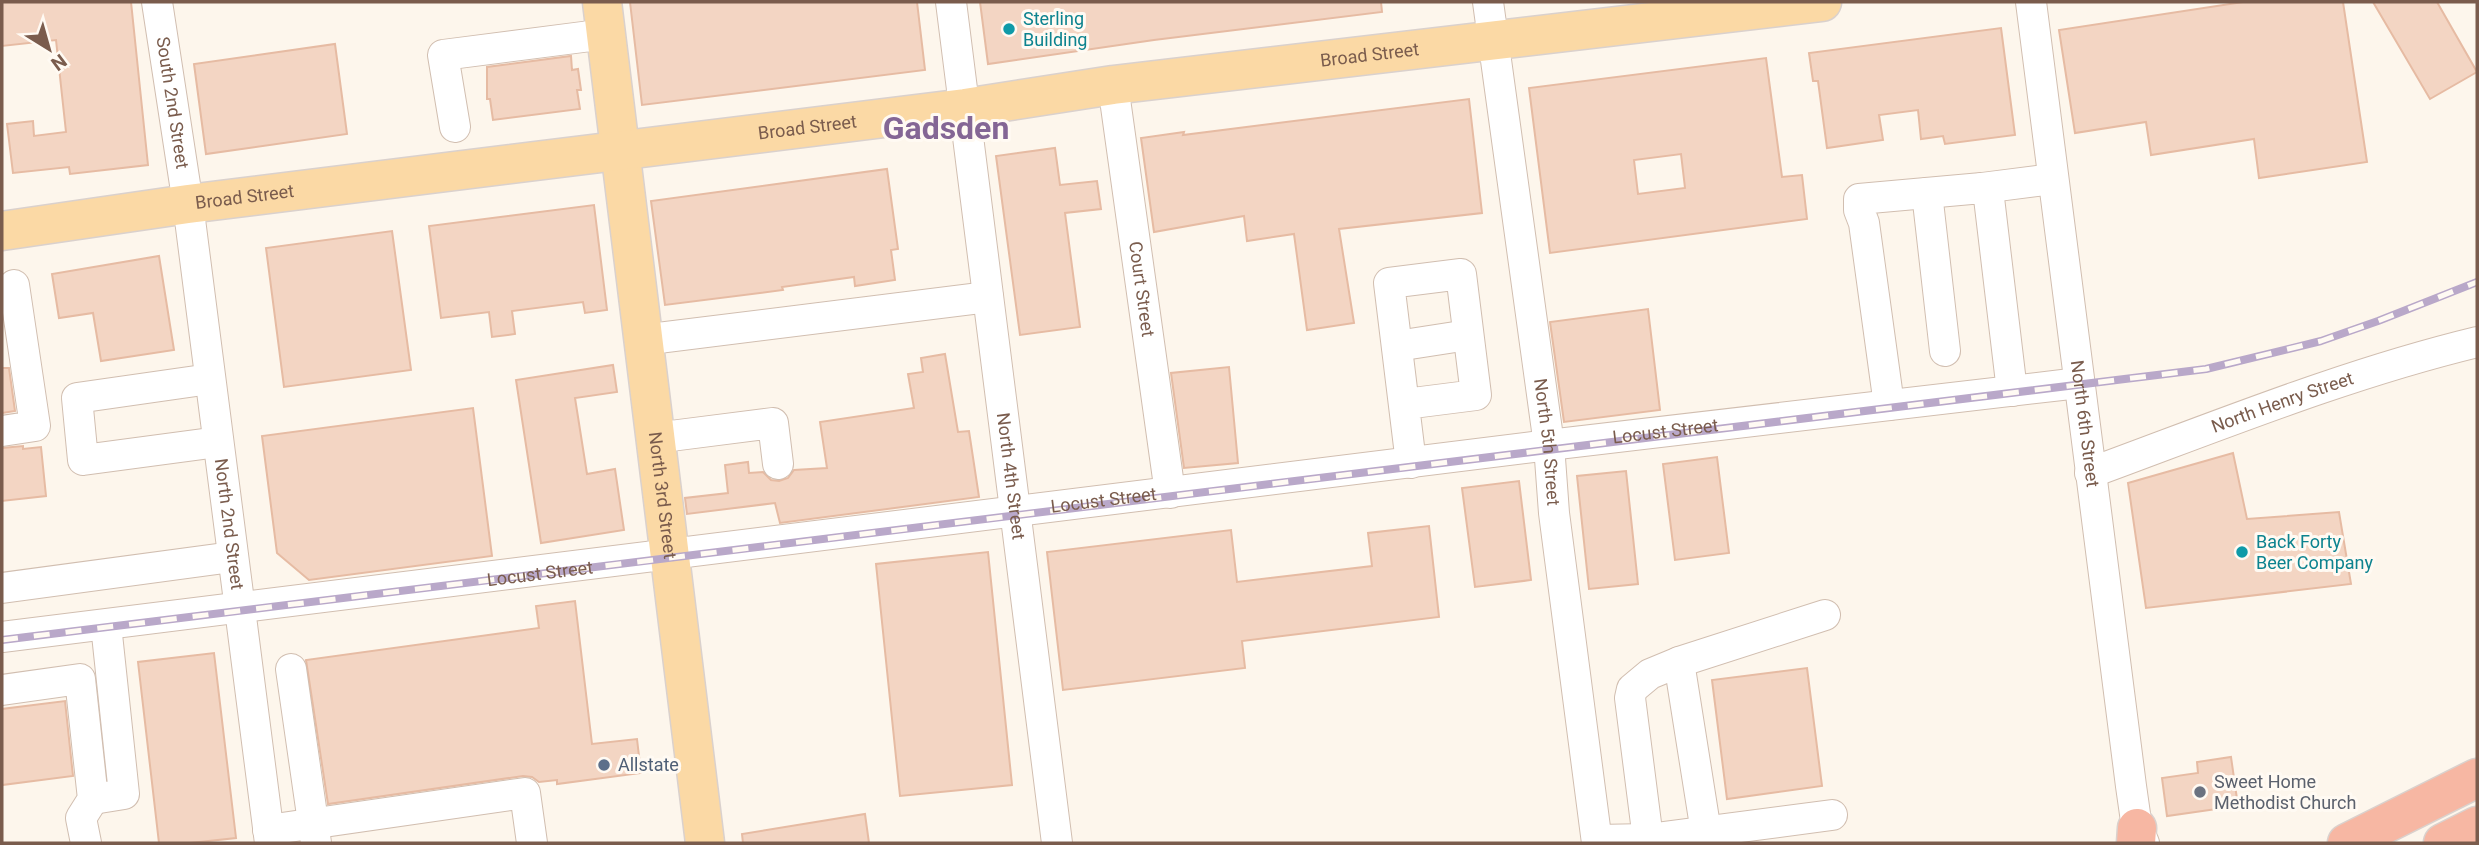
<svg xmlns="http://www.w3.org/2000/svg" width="2479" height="845" viewBox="0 0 2479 845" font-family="Roboto,sans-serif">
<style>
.building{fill:#f3d5c3;stroke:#e6bba3;stroke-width:2;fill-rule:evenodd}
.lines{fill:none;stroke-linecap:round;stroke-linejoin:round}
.minor-casing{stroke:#d1beb0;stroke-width:32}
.major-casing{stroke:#dad1cd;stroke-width:41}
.highway-casing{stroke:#dad1cd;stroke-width:41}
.minor{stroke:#fff;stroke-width:30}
.major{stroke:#fbd9a5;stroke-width:38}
.highway{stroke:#f7b7a3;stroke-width:38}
.rail-casing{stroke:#b9a8c9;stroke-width:8}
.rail{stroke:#fffaf3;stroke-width:5;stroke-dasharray:16;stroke-linecap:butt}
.culture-dot{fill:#0f9aa8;stroke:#fffaf3;stroke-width:2.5}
.service-dot{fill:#5c6f8a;stroke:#fffaf3;stroke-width:2.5}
.worship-dot{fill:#6b7280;stroke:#fffaf3;stroke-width:2.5}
.labels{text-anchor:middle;stroke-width:6;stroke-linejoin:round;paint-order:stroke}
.culture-label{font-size:18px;fill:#0d838f;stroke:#fffaf3;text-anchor:start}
.street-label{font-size:18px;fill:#7a5c4d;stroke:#fffaf3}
.service-label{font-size:18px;fill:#4e5e75;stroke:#fffaf3;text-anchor:start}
.worship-label{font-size:18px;fill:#5b616d;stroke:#fffaf3;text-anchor:start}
.town-label{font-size:32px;font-weight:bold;fill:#846695;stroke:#fffaf3}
</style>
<rect width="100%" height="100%" fill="#fdf6ec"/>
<path class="building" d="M2,2H131L148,165L70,174L69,167L13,173L7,124L33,121L34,136L66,132L56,40L2,46Z
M630,2H917L925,70L642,105Z
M980,2H1381L1382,12L1154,40L988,64Z
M2243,2H2343L2367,162L2259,178L2254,139L2151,155L2146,122L2075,133L2059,30Z
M2373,2H2437L2477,72L2430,99Z
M2001,28L2015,135L1945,144L1943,136L1921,139L1918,110L1879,115L1883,140L1827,148L1818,81H1813L1809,53Z
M335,44L347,134L206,154L194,64Z
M571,56L572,70L578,69L581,90H577L580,109L493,120L490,99H487V67Z
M1766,58L1782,177L1802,175L1807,219L1550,253L1529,88ZM1681,154L1685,188L1638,194L1634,160Z
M1469,99L1482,213L1339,229L1354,323L1307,330L1294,234L1247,241L1244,216L1154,232L1141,138L1184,132L1183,135Z
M1055,148L1060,185L1097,181L1101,209L1065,213L1080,327L1020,335L996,156Z
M887,169L898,249L891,250L895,280L855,286L854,277L782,287L783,290L665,305L651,201Z
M594,205L607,310L585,313L583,302L512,311L515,334L492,337L489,312L441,318L429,226Z
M392,231L411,370L284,387L266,248Z
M159,256L174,350L101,361L93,313L59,318L52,274Z
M1648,309L1660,410L1564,422L1550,322Z
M945,354L958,432L969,431L979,497L780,523L775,503L687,514L685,498L728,493L725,465L748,462L749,473L763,472L771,480L779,481L788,478L794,470L827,468L820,422L914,408L908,374L923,372L921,358Z
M613,365L617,392L575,398L587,474L615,469L624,530L541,543L516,380Z
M1229,367L1238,463L1184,468L1171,373Z
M2,368H9L15,411L2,413Z
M473,408L492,556L309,580L277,553L262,436Z
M23,446V449L41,447L46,496L2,501V448Z
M2233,453L2247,519L2339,512L2351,584L2146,608L2128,483Z
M1717,457L1729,553L1675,560L1663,464Z
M1626,471L1638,584L1589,589L1577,476Z
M1519,481L1531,580L1475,587L1462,488Z
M1429,526L1439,617L1242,641L1245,668L1063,690L1047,552L1231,530L1237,582L1372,566L1368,533Z
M988,552L1012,785L900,796L876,564Z
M575,601L592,744L637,739L641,773L557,784V780L539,782L532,777L523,776L328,804L306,660L539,628L536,606Z
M214,653L236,838L190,843H159L138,662Z
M1807,668L1822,786L1727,799L1712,680Z
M65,701L73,776L2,785V709Z
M2231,757L2238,806L2167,816L2162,778L2198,773L2197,762Z
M865,814L869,843H743L742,834Z"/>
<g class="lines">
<g class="minor-casing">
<g id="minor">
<path id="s1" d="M157,2L188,204L270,843"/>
<path id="s2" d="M951,2L1057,843"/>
<path id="s3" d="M1488,2L1549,445L1554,513L1597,843"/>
<path id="s4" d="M2031,2L2131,786L2137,828L2144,843"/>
<path id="s5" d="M1113,85L1170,493"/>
<path d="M455,127L443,55L606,34"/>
<path d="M1982,188L2053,179"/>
<path d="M1927,193L1945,351"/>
<path d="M642,340L988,297"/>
<path d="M1397,346L1468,335"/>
<path d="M210,379L77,398L83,460L218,442"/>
<path d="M1405,404L1476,395L1461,274L1389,283L1411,463"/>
<path d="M1889,405L1864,223L1859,210V199L1982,188L1989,198L2012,391"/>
<path d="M2,431L35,426L14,285"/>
<path d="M655,438L773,423L778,464"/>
<path id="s6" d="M2090,473C2218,426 2345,374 2477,342"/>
<path d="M2,588L232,557"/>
<path id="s7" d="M2,637L1549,445L2079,383"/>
<path d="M1679,662L1706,832"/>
<path d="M291,669L316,843"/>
<path d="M2,690L80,679L93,799L81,818L86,843"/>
<path d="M93,799L124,794L106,625"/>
<path d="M268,830L525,793L532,843"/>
<path d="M1648,839L1630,698L1632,689L1650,674L1679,662L1825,615"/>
<path d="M1597,840L1648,839L1832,815"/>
</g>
</g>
<g class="major-casing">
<g id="major">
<path id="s8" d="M602,2L705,843"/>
<path id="s9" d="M2,231L188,204L965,108L1113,85L1822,2"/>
</g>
</g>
<g class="highway-casing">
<path id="highway" d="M2136,843L2137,828
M2347,843L2477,778
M2443,843L2477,826"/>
</g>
<use href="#minor" class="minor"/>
<use href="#major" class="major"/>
<use href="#highway" class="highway"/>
<g class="rail-casing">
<g id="rail">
<path id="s10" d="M2,640L2206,369L2321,341L2378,321L2477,282"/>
</g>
</g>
<use href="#rail" class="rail"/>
</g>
<g class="culture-dot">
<circle cx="1009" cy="29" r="7"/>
<circle cx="2242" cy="552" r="7"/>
</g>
<circle class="service-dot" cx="604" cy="765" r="7"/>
<circle class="worship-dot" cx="2200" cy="792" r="7"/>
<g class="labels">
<g class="culture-label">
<text x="1023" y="25">Sterling<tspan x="1023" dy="21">Building</tspan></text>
<text x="2256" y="548">Back Forty<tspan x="2256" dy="21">Beer Company</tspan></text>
</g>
<g class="street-label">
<text dy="6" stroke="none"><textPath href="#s9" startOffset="1379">Broad Street</textPath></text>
<text dy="6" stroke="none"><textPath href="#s1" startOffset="102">South 2nd Street</textPath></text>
<text dy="6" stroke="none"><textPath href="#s9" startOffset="812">Broad Street</textPath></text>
<text dy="6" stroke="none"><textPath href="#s9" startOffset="245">Broad Street</textPath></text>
<text dy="6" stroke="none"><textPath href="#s5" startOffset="206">Court Street</textPath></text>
<text dy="6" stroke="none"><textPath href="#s6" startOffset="205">North Henry Street</textPath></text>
<text dy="6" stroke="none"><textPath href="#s4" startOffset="425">North 6th Street</textPath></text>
<text dy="6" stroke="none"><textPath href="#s7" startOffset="1676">Locust Street</textPath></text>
<text dy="6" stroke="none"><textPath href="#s3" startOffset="444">North 5th Street</textPath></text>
<text dy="6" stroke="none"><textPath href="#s2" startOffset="478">North 4th Street</textPath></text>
<text dy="6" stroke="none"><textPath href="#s8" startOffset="497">North 3rd Street</textPath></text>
<text dy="6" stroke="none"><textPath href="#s7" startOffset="1110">Locust Street</textPath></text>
<text dy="6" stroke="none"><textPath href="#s1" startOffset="527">North 2nd Street</textPath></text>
<text dy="6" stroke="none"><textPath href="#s10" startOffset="542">Locust Street</textPath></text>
</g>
<g class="service-label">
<text x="618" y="771">Allstate</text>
</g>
<g class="worship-label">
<text x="2214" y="788">Sweet Home<tspan x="2214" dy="21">Methodist Church</tspan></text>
</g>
<g class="town-label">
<text x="946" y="139">Gadsden</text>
</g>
</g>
<rect width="2479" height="845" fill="none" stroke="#7a5c4d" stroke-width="7"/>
<g transform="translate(49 49) rotate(143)" stroke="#fffaf3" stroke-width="5" paint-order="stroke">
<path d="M0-5L12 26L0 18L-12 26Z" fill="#7a5c4d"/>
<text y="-10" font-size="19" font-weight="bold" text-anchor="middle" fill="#7a5c4d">N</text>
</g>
</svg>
